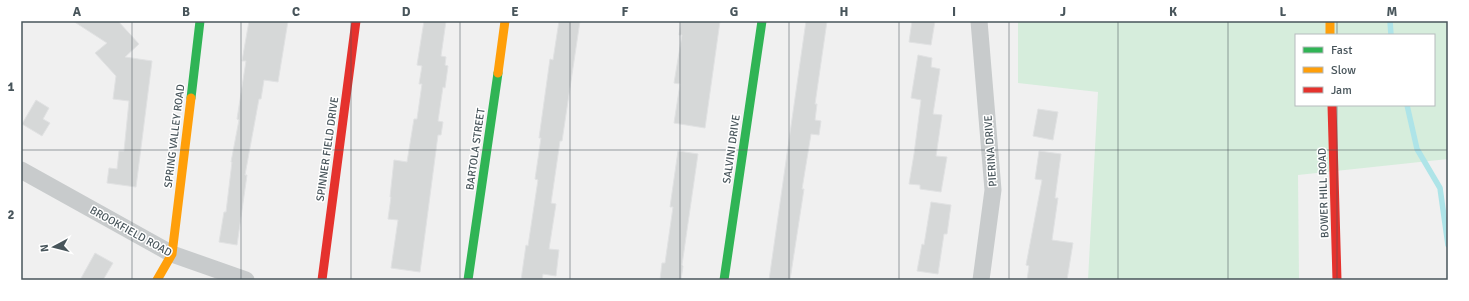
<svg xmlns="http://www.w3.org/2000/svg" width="1469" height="301" viewBox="0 0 1469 301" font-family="Signika,sans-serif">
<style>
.green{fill:#d6eddc;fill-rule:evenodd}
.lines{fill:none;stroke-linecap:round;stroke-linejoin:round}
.stream{stroke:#aee4e8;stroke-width:5.5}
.building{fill:#d6d8d8;stroke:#e1e2e3}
.street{stroke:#c8cbcc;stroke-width:17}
.fast{stroke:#30b455;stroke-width:9}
.slow{stroke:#ff9f0a;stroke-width:9}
.jam{stroke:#e5322d;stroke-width:9}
.grid{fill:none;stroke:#48555b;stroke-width:1;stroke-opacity:0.55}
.labels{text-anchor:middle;stroke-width:3;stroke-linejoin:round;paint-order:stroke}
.street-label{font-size:11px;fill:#48555b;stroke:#fff}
.neatline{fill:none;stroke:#48555b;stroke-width:1.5}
.grid-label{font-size:13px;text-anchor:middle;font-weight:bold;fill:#48555b}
</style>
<rect width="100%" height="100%" fill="#f0f0f0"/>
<path class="green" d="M1018,21H1448V159L1298,175L1299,280H1088L1098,92L1018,83ZM1296,35H1434V105H1296Z"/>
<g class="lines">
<path class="stream" d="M1390,21L1391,35
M1407,105L1417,149L1440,188L1448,245"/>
</g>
<path class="building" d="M73,21H118L139,44L125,57L152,61L136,187L107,183L109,168L117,169L119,151H124L129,101L113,99L116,76L95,53L107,43Z
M249,21H288L278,82L264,80L261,99H259L245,175H247L237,245L219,242L224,212H226L232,162H231L239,120L237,119L246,61H242Z
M424,21H446L441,56L446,57L445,65L448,66L445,88L443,87L438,121L443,122L441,135H438L420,272L391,268L398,220L388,219L391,197H390L394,160L407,162L414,119H417L422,84H419L422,66L417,65Z
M559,21H580L562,141H560L551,203L556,204L549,249L559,250L556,276L543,274L542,280H521L526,245L528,246L538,180L535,179L541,138H539L550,59L553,60Z
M681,21H720L705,128L674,123L680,84L674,83L682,35H679Z
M806,21H827L815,104H817L815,120L821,121L819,135L811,134L802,189H804L790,280H769Z
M912,21H935L931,45L909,42Z
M918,55L932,58L931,67L940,69L933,114L942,115L936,156L947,157L941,192L920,189V185L909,184L914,154L921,100L911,98Z
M36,100L49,108L43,119L50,123L42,136L22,124Z
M1038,109L1058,112L1053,140L1033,136Z
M678,151L698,154L682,265L683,266L681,280H660L662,263H665L673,207H670Z
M1039,151L1061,154L1055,198H1058L1052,240L1073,243L1067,280H1027L1029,266L1026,265L1042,180L1035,179Z
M931,202L951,205L947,234H944L938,274L917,271L922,244L924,245Z
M95,253L113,263L103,280H80Z"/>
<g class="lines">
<path class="street" d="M979,21L993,190L981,280
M21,170L172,254L246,280"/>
<path class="fast" d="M191,98L200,21
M468,280L498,73
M724,280L762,21"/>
<path class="slow" d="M1330,21V35
M498,73L505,21
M157,280L172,254L191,98"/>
<path class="jam" d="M1332,105L1337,280
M322,280L356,21"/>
</g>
<path class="grid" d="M132,21V280M241,21V280M351,21V280M460,21V280M570,21V280M680,21V280M789,21V280M899,21V280M1009,21V280M1118,21V280M1228,21V280M1337,21V35M1337,105V280M21,150H1448"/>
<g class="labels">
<g class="street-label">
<text transform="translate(174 136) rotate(-83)" y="4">SPRING VALLEY ROAD</text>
<text transform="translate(327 149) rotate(-82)" y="4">SPINNER FIELD DRIVE</text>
<text transform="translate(475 149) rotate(-82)" y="4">BARTOLA STREET</text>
<text transform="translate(731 149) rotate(-82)" y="4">SALVINI DRIVE</text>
<text transform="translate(990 151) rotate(-94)" y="4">PIERINA DRIVE</text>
<text transform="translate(1323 193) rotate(-92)" y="4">BOWER HILL ROAD</text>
<text transform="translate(131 231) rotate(29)" y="4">BROOKFIELD ROAD</text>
</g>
</g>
<rect width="1469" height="301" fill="none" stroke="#ffffff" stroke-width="44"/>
<rect x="1295" y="34" width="140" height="72" fill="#ffffff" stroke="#b6bbbd"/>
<rect x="1303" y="47" width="20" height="6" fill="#30b455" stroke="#b6bbbd"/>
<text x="1331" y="54" font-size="12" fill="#48555b">Fast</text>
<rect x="1303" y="67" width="20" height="6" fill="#ff9f0a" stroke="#b6bbbd"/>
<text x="1331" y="74" font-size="12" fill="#48555b">Slow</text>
<rect x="1303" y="87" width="20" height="6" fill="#e5322d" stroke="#b6bbbd"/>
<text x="1331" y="94" font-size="12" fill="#48555b">Jam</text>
<g transform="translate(54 247) rotate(263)" stroke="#ffffff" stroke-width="3" paint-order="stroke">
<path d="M0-3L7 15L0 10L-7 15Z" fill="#48555b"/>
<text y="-6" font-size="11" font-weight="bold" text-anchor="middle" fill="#48555b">N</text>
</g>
<rect x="22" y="22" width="1425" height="257" class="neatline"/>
<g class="grid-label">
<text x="77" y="16">A</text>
<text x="186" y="16">B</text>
<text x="296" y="16">C</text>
<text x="406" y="16">D</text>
<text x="515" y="16">E</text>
<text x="625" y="16">F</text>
<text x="734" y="16">G</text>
<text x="844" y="16">H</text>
<text x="954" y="16">I</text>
<text x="1063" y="16">J</text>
<text x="1173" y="16">K</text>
<text x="1283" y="16">L</text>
<text x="1392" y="16">M</text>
<text x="11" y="91">1</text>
<text x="11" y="219">2</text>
</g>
</svg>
